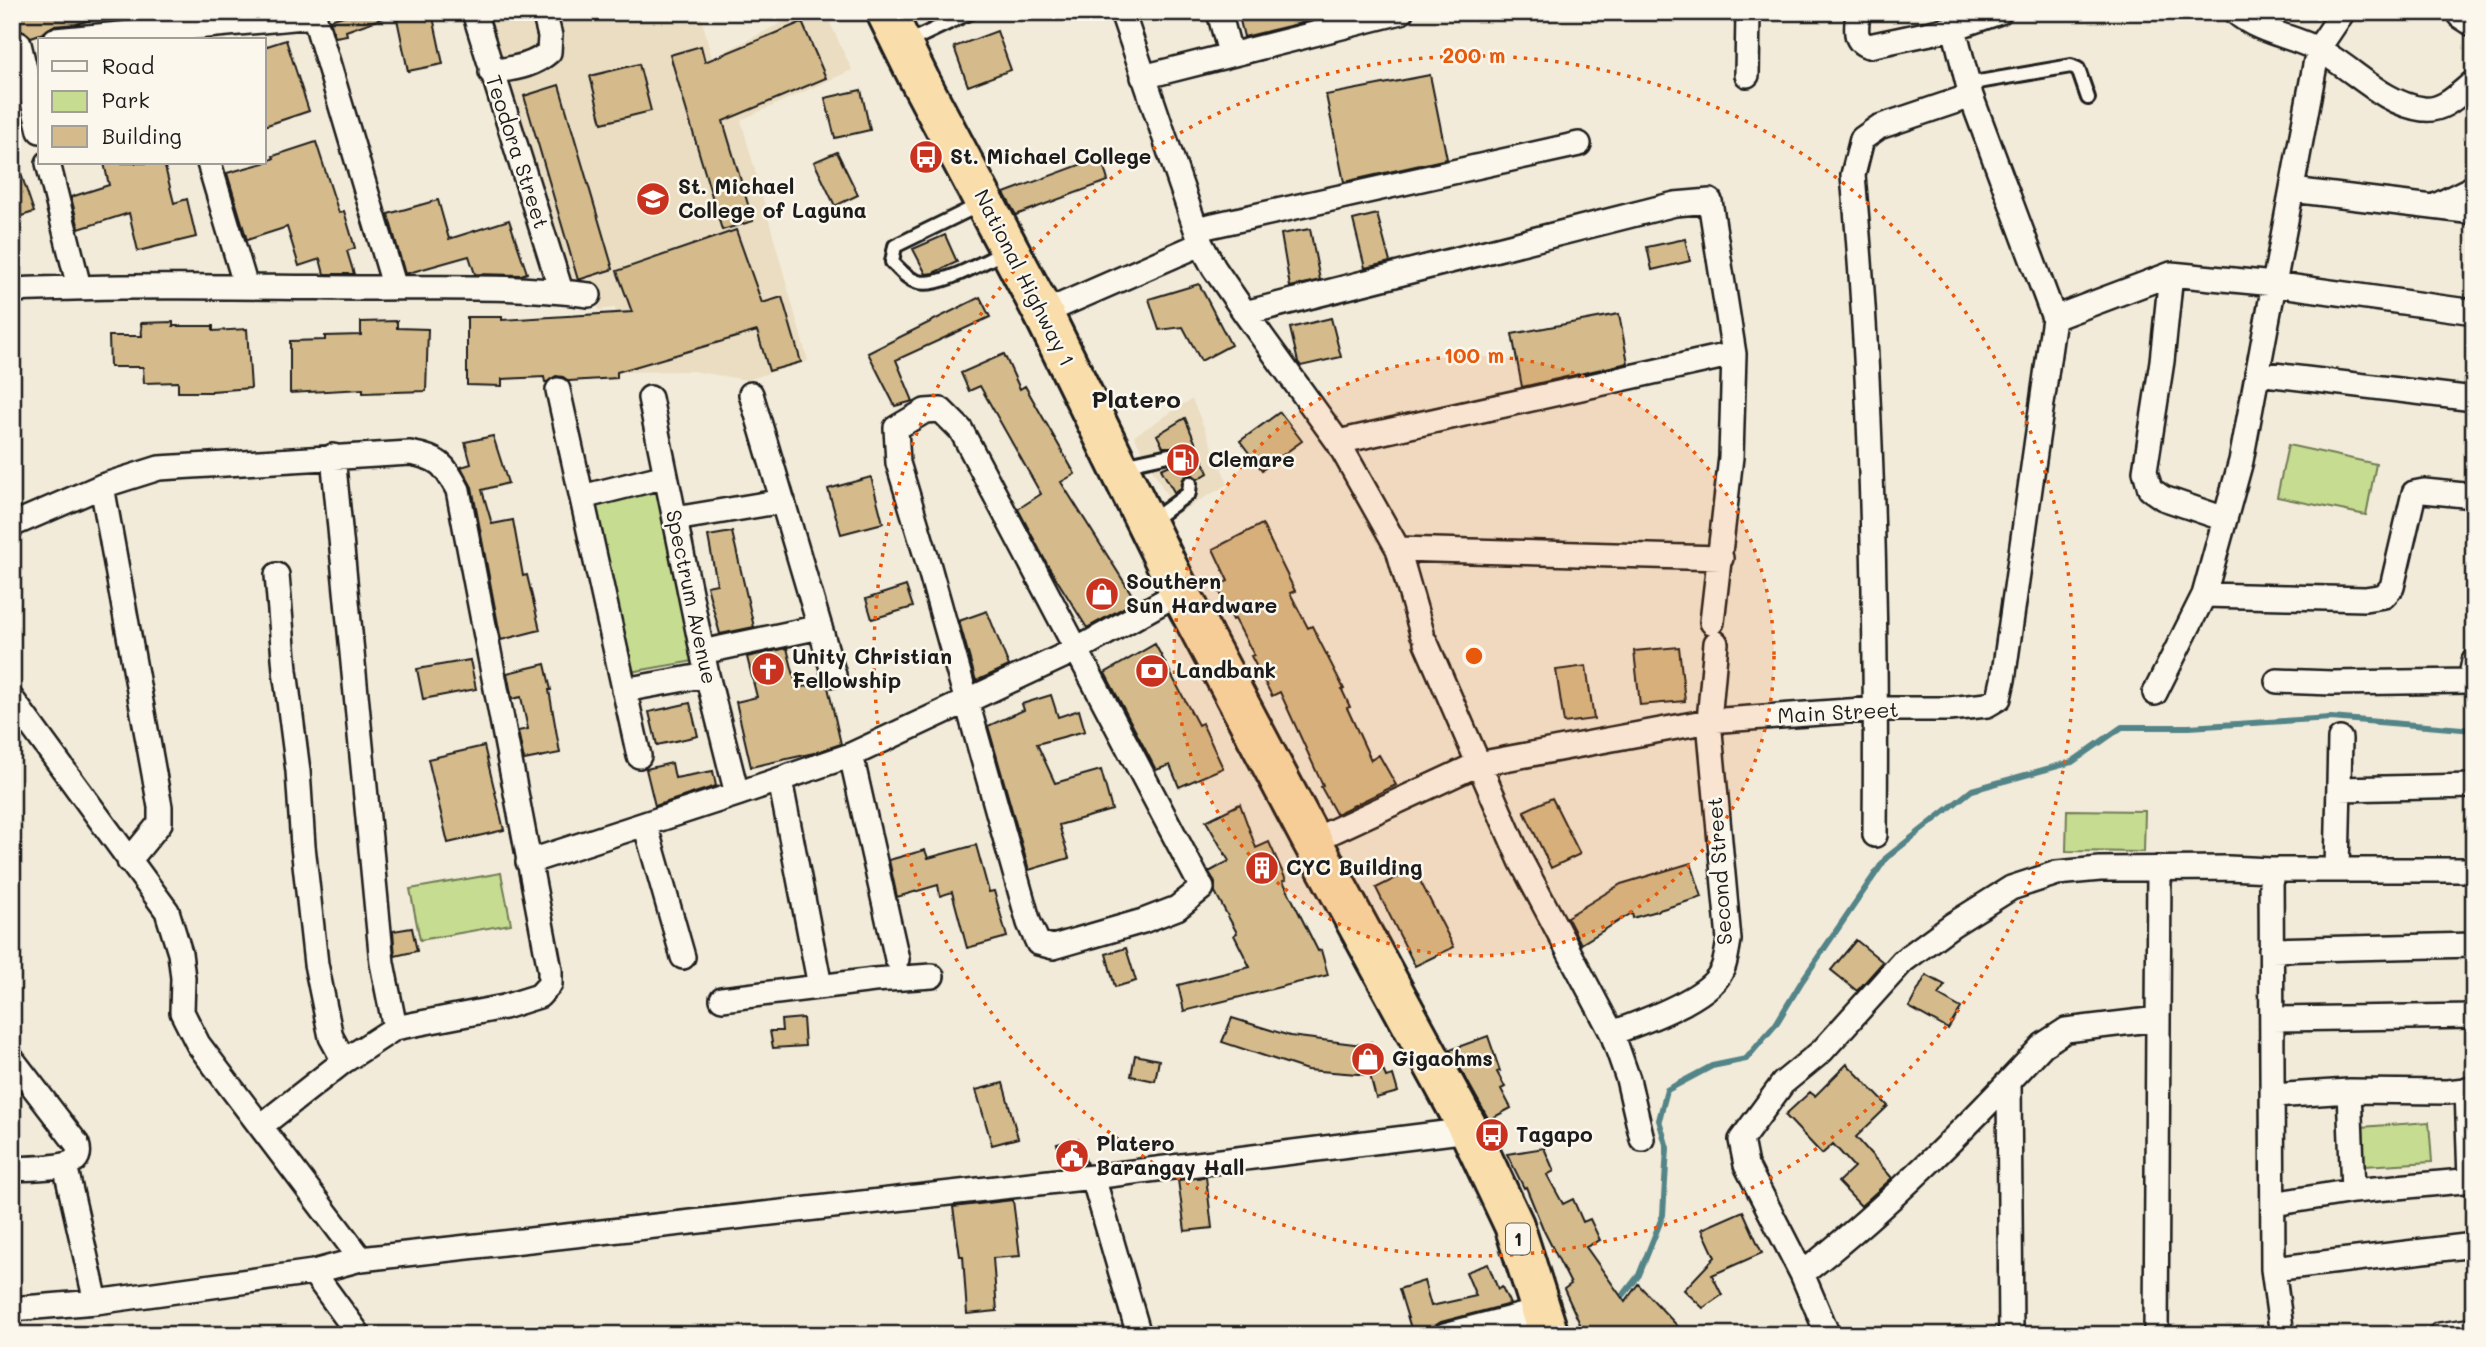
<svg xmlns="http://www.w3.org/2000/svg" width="2486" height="1347" viewBox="0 0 2486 1347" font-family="Mali,sans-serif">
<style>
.built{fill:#eaddc2}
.green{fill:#c6dc91;stroke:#717c56;stroke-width:2}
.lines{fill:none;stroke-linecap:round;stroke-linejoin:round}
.stream{stroke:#538488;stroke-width:6}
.building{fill:#d5bb8b;stroke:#1c1c1c;stroke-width:2}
.lane-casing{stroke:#1c1c1c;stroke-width:18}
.street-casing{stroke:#1c1c1c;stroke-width:28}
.highway-casing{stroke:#1c1c1c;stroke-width:44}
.lane{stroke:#fbf7ec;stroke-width:12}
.street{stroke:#fbf7ec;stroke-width:23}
.highway{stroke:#f9ddab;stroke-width:38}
.ring{fill:none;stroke:#e8590c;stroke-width:3.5;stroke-dasharray:3.5 7}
.labels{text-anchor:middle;stroke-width:5;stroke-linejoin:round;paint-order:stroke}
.shield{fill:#fbf7ec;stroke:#5f5e5a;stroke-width:2}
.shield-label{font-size:19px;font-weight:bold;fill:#1c1c1c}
.street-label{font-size:21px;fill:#1c1c1c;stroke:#fbf7ec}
.poi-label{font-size:21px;font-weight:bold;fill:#1c1c1c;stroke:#fbf7ec;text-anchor:start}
.quarter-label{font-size:24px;font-weight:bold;fill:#1c1c1c;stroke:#fbf7ec}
.centre{fill:#e8590c;stroke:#fbf7ec;stroke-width:3.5}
.ring-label{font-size:21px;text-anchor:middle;font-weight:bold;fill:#e8590c;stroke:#fbf7ec;stroke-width:5;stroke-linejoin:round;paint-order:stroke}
</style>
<rect width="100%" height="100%" fill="#f3ebd9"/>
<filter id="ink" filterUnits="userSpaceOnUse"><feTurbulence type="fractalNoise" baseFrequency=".0143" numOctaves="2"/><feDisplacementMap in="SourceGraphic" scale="14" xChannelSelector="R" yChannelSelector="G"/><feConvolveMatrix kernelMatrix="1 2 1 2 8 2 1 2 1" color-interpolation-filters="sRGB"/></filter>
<g filter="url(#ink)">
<path class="built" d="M484,12H700L712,58L803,12H825L852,70L741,120L808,361L747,380L692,371L623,372L615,308L599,310L590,278L571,283Z
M1192,399L1228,484L1177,514L1134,436Z"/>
<path class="green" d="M2288,445L2376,464L2366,515L2277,497Z
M657,484L694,661L630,672L589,497Z
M2067,810L2145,811L2144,852L2066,851Z
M501,873L511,924L420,940L410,889Z
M2429,1122L2432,1162L2364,1166L2361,1127Z"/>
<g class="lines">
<path class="stream" d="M1618,1302L1639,1275L1663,1215L1667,1148L1659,1120L1667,1090L1712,1066L1746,1059L1776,1024L1802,981L1886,858L1972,790L2072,762L2122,727H2189L2331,718L2474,730"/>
</g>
<path class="building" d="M12,12H100L101,17L76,24L53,26L43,33L31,37L24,31H15Z
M356,12H381L383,18L346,31L347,35L335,37L330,20Z
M432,12L443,64L408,71L397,19Z
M1238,12H1311L1314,20L1244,37Z
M802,22L826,78L723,121L753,221L722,230L670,55L701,46L705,62Z
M997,31L1011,70L968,86L954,47Z
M286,40L309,111L264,126V47Z
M639,64L651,111L602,123L590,76Z
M1430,75L1447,159L1344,182L1326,95Z
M559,85L613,269L578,280L524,96Z
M861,90L870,130L835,138L825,98Z
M316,142L339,213L344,211L355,248L347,251L354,274H324L320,259L299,266L287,227L247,240L227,173L264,163L274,158L273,156Z
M837,152L858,195L835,206L814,162Z
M15,156L34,212L12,219V157Z
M1101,157L1108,181L1016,215L1004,193Z
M104,163H164L174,203L187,199L196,237L138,251L129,213L79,229L71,197L109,185Z
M438,200L449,239L509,220L527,273L521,275L475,274L469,256L405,274L388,214Z
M1377,214L1390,262L1365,268L1353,220Z
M1310,229L1320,280L1290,287L1281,234Z
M736,230L762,303L782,297L801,362L769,371L757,331L617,372V378L569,381L563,377L556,376L547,382H545L544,377L502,379V386L467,385V317H502V320L632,312L617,271Z
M945,235L957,262L933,273L926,274L913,249Z
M1685,239L1690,261L1652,270L1647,247Z
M1199,284L1231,345L1201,361L1183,327L1159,330L1149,299Z
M980,297L990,317L896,360L913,401L895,406L868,353Z
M1619,314L1628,363L1522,387L1512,334Z
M1331,318L1341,357L1301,366L1298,362L1290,328Z
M397,321V328L428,329L426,391L363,393V389L290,393V341L325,340V336L361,335V322Z
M173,322V326H213V331L247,329L251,388L212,391V392H178V382L144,383L143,367H110L109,336H142L141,323Z
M1004,354L1020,389L1025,386L1075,474L1061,482L1136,601L1087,628L1047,564L1018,509L1041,494L980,386L969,391L961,373Z
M1280,412L1302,441L1262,470L1240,441Z
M1185,418L1208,473L1198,479L1192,474L1186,475L1183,479L1181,488L1174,492L1161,469L1170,465L1182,467L1188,463V457L1183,451L1171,447H1163L1157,435Z
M493,436L508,483L482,490L492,524L513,520L523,576L527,575L540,630L501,640L472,487L461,467L471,464L465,442Z
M871,477L883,523L841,534L828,489Z
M1262,524L1295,591L1290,593L1308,628L1312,626L1344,689L1342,690L1350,707L1347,708L1371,760L1379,755L1396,785L1336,814L1321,787L1323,786L1280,692L1272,696L1251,656L1254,655L1235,619L1233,620L1217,586L1228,581L1213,549Z
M732,532L754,627L720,634L707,586L717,584L708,536Z
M906,586L913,607L872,619L866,599Z
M987,611L1009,666L976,681L959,621Z
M1155,644L1198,725L1202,723L1223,768L1179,787L1170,765L1156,770L1105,673Z
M1679,647L1685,701L1640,705L1634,651Z
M787,648L797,688L823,683L828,687L841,744L814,753L751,767L736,702L757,697L747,657Z
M470,660L476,689L423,699L417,669Z
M545,664L551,690H549L560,753L524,760L518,731L528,729L521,697L512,699L507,673Z
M1586,666L1594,719L1564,723L1556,670Z
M1051,695L1058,717L1079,710L1085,731L1037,744L1055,783L1101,770L1112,810L1059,825L1069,858L1029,870L988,726L1024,710L1022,704Z
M690,703L698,736L657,745L649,712Z
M484,746L504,830L448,843L428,759Z
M672,763L675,778L713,771L716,786L655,806L646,769Z
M1552,798L1580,854L1551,868L1524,811Z
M1240,804L1256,848L1269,842L1286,880L1283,881L1318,951L1321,950L1328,975L1184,1011L1178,985L1250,967L1234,935L1237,933L1215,892V882L1209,872L1229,861L1206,821Z
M976,845L989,892L994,891L1007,937L967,948L952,892L940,896L938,885L897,897L889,860L925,850L928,858Z
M1691,863L1702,897L1633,918L1632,913L1581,944L1567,917L1621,884Z
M1414,869L1454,947L1415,966L1376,888Z
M412,928L417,951L395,956L393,931Z
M1856,940L1883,962L1857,991L1831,970Z
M1126,948L1136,981L1115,987L1106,954Z
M1926,975L1945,985L1938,995L1961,1008L1948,1029L1909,1007Z
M803,1018L805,1046L773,1048L770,1031H782L781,1020Z
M1232,1018L1290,1036L1362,1045L1371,1042L1386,1077L1393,1075L1398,1092L1376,1098L1370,1075L1307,1070L1222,1042Z
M1488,1036L1500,1071L1497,1072L1505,1087L1501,1089L1511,1108L1489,1120L1450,1050Z
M1135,1055L1159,1060L1155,1081L1131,1076Z
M1847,1064L1888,1106L1856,1137L1892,1178L1861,1206L1838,1182L1854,1167L1833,1144L1822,1154L1785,1115L1810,1092L1815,1096Z
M1003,1083L1018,1138L992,1145L976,1090Z
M1078,1139L1087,1164L1064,1166L1057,1144Z
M1544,1148L1554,1171L1547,1175L1563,1204L1573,1199L1583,1222L1590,1219L1600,1240L1586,1247L1625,1302L1638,1284L1686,1335H1585L1564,1289L1571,1284L1544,1231L1526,1187L1524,1188L1507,1154Z
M1206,1177L1212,1228L1185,1231L1178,1180Z
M1013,1200L1020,1256L993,1258L997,1311L967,1314L963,1256H960L953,1207Z
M1743,1211L1762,1253L1712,1275L1722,1295L1703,1308L1684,1290L1715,1257L1702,1229Z
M1488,1264L1498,1289L1502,1287L1510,1304L1441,1322L1435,1326L1431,1335H1413L1399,1289L1424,1281L1431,1306L1476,1296L1466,1272Z"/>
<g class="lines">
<g class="lane-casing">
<path id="lane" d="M906,43L971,12
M1967,84L2071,66L2078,69L2088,98
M981,204L895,246L892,262C900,270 907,279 918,282C940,288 986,260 1007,251
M1123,465L1169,455L1180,459
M1150,522L1189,493L1190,483"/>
</g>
<g class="street-casing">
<path id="street" d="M313,12L395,288
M474,12L561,291
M1122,12L1201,244L1214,268L1245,313L1338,442L1398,549L1422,633
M1219,12L1230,53
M2235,12C2262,34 2291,35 2319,50C2353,68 2383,104 2423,109C2443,112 2459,94 2474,82
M2460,12V16L2474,25
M1954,28L2000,12
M55,40L315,16
M19,44L40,131
M491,72C513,68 532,67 549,52L550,36L544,12
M1747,75L1748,12
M1143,77L1401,12
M48,163L79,287
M209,163L246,287
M2292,190L2474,212
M2433,207L2474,187
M1196,229L1579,144
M2171,274L2162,361L2145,471L2150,489L2163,498L2225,519
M12,290C128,285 244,287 360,288C435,288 514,285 589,295
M1043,313L1201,244
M1245,313L1675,204L1710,201L1734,354L1731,457L1712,622
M2054,318L2171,274L2274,284L2474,312
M2257,373L2474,399
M558,390L639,756
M751,394L834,675
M650,398L707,675L737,794
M941,410L961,430L1202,888L1177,908L1143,921L1053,947L1038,943L1029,923L926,556L898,463L896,428L925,411Z
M1338,442L1734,354
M333,456L382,963L395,1028
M102,486L160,807V823L129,861
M582,497L666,476
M675,519L783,501
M12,525L102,486L159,468L410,453C439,458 444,464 458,490L550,970V984L539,996L504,1007L395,1028L344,1061L261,1126
M1398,549L1721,558
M277,575L285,670L298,771L303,846L316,964L331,1037L344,1061
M2204,595L2365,599L2384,596L2392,587L2414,493L2424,491L2474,496
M1426,643L1521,861L1612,1033L1628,1079L1642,1139
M702,652L820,627
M2277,681L2332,683L2470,681L2474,661
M624,690L707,675
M2155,693L2204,595L2241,461L2318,49L2343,12
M12,699L167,911L180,953L183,978L182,1012L198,1044L361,1259
M851,755L897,959
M780,780L820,986
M2339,789L2474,786
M645,824L683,957
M1875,835C1877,615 1873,394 1853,175L1862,139L1879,127L1971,96
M1312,841L1478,764L1709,721L1876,709H1949L1987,705L1999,698L2003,680L2054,318L1971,96L1954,28L1869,46C1852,41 1857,27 1858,12
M528,862L737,794L851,755L1078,649L1180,592
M2271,870L2273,1269L2282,1335
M2337,870L2340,739
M2271,950L2474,945
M722,999L874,980L932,976
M2272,1019L2474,1016
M1612,1033C1640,1023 1708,999 1721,972C1726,964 1727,950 1729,940L1709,721L1716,643
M12,1059L77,1144C79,1150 79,1156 75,1160C65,1169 26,1168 12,1169
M2009,1082L2011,1335
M2467,1089L2470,1180
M2349,1091L2353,1191
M2272,1096L2349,1091L2447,1092L2474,1089
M65,1165L96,1302
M1093,1177L1139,1335
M2273,1204L2353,1191L2474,1180
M2273,1269L2474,1245
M313,1272L359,1335
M1802,1274C1889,1206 1968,1126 2043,1045L2066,1030L2158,1019
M12,1309L96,1302L313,1272L361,1259L1093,1177L1469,1130
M1445,1335L1543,1310
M1828,1335L1802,1274L1746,1165L1741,1140L1783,1083L1822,1051L1903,961L1952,925L2011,888L2057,873L2100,869L2228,868L2271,870H2474
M2156,1335L2159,868
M2440,1335L2474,1330"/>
</g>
<g class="highway-casing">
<path id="highway" d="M886,12L920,81L1043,313L1180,592L1312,841L1469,1130L1514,1225L1549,1335"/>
</g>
<use href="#lane" class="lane"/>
<use href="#street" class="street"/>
<use href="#highway" class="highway"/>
</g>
</g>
<circle cx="1474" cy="656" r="300" fill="#e8590c" fill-opacity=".12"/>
<g class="ring">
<circle cx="1474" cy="656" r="300"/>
<circle cx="1474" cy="656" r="600"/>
</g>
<defs>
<g id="bus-disc" transform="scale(1.75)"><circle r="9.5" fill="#c8321e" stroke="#fbf7ec"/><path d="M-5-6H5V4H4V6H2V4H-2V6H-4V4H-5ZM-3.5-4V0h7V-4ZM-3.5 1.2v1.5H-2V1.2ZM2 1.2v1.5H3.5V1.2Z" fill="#fff"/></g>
<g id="university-disc" transform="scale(1.75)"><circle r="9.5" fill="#c8321e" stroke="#fbf7ec"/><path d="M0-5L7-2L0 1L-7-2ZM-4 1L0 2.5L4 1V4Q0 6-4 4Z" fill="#fff"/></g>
<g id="fuel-disc" transform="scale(1.75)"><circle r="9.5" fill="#c8321e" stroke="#fbf7ec"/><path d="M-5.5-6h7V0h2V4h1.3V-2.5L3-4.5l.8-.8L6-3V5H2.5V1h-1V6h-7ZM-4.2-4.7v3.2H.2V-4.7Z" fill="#fff"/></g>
<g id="shop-disc" transform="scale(1.75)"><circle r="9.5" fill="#c8321e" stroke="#fbf7ec"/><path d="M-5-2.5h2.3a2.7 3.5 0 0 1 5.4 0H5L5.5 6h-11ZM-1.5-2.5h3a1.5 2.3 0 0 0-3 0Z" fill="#fff"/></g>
<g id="church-disc" transform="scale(1.75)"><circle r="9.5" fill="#c8321e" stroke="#fbf7ec"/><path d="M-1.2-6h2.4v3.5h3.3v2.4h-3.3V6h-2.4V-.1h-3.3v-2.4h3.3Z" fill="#fff"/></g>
<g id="bank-disc" transform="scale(1.75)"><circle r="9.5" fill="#c8321e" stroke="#fbf7ec"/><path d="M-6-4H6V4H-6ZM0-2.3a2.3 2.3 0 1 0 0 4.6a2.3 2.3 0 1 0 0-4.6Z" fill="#fff"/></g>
<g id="building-disc" transform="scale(1.75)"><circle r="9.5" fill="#c8321e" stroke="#fbf7ec"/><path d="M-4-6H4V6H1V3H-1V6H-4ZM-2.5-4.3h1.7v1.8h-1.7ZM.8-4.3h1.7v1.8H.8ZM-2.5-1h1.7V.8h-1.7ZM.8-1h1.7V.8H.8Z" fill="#fff"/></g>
<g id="civic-disc" transform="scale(1.75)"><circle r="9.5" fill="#c8321e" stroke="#fbf7ec"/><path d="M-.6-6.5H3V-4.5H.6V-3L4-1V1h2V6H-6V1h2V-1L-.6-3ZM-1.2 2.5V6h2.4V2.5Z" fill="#fff"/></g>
</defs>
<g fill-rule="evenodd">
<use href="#bus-disc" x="926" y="157"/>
<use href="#university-disc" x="653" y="199"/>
<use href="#fuel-disc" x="1183" y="460"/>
<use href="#shop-disc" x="1102" y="594"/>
<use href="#church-disc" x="768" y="669"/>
<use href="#bank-disc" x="1152" y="671"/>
<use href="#building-disc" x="1262" y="868"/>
<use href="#shop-disc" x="1368" y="1059"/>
<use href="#bus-disc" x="1492" y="1135"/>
<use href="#civic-disc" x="1072" y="1156"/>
</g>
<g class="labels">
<rect class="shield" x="1506" y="1223.5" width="24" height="31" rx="5"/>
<g class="shield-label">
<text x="1518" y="1246">1</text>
</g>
<g class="street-label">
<text transform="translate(517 152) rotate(72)" y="7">Teodora Street</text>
<text transform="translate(1024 278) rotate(63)" y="7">National Highway 1</text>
<text transform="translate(691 597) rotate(78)" y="7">Spectrum Avenue</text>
<text transform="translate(1838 713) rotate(-3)" y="7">Main Street</text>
<text transform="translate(1720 871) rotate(-94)" y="7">Second Street</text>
</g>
<g class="poi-label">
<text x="950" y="164">St. Michael College</text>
<text x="678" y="194">St. Michael<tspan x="678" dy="24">College of Laguna</tspan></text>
<text x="1208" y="467">Clemare</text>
<text x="1126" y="589">Southern<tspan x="1126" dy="24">Sun Hardware</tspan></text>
<text x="792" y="664">Unity Christian<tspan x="792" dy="24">Fellowship</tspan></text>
<text x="1176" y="678">Landbank</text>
<text x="1286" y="875">CYC Building</text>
<text x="1392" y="1066">Gigaohms</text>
<text x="1516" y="1142">Tagapo</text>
<text x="1096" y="1151">Platero<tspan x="1096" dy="24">Barangay Hall</tspan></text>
</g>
<g class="quarter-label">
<text x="1136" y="408">Platero</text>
</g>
</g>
<circle cx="1474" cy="656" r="10" class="centre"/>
<g class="ring-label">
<text x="1474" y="63">200 m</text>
<text x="1474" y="363">100 m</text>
</g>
<rect width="2486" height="1347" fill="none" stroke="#fbf7ec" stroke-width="42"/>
<rect x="21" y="21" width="2444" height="1305" fill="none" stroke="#1c1c1c" stroke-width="2.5" filter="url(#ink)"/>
<rect x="38" y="38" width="228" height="126" fill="#fbf7ec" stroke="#a29f99" stroke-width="2"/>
<rect x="52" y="61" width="35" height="10" fill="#fbf7ec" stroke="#a29f99" stroke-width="2"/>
<text x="102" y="74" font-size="21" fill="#1c1c1c">Road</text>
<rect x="52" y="91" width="35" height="21" fill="#c6dc91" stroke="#a29f99" stroke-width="2"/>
<text x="102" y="108" font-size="21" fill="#1c1c1c">Park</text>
<rect x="52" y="126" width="35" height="21" fill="#d5bb8b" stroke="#a29f99" stroke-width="2"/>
<text x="102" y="144" font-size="21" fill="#1c1c1c">Building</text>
</svg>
